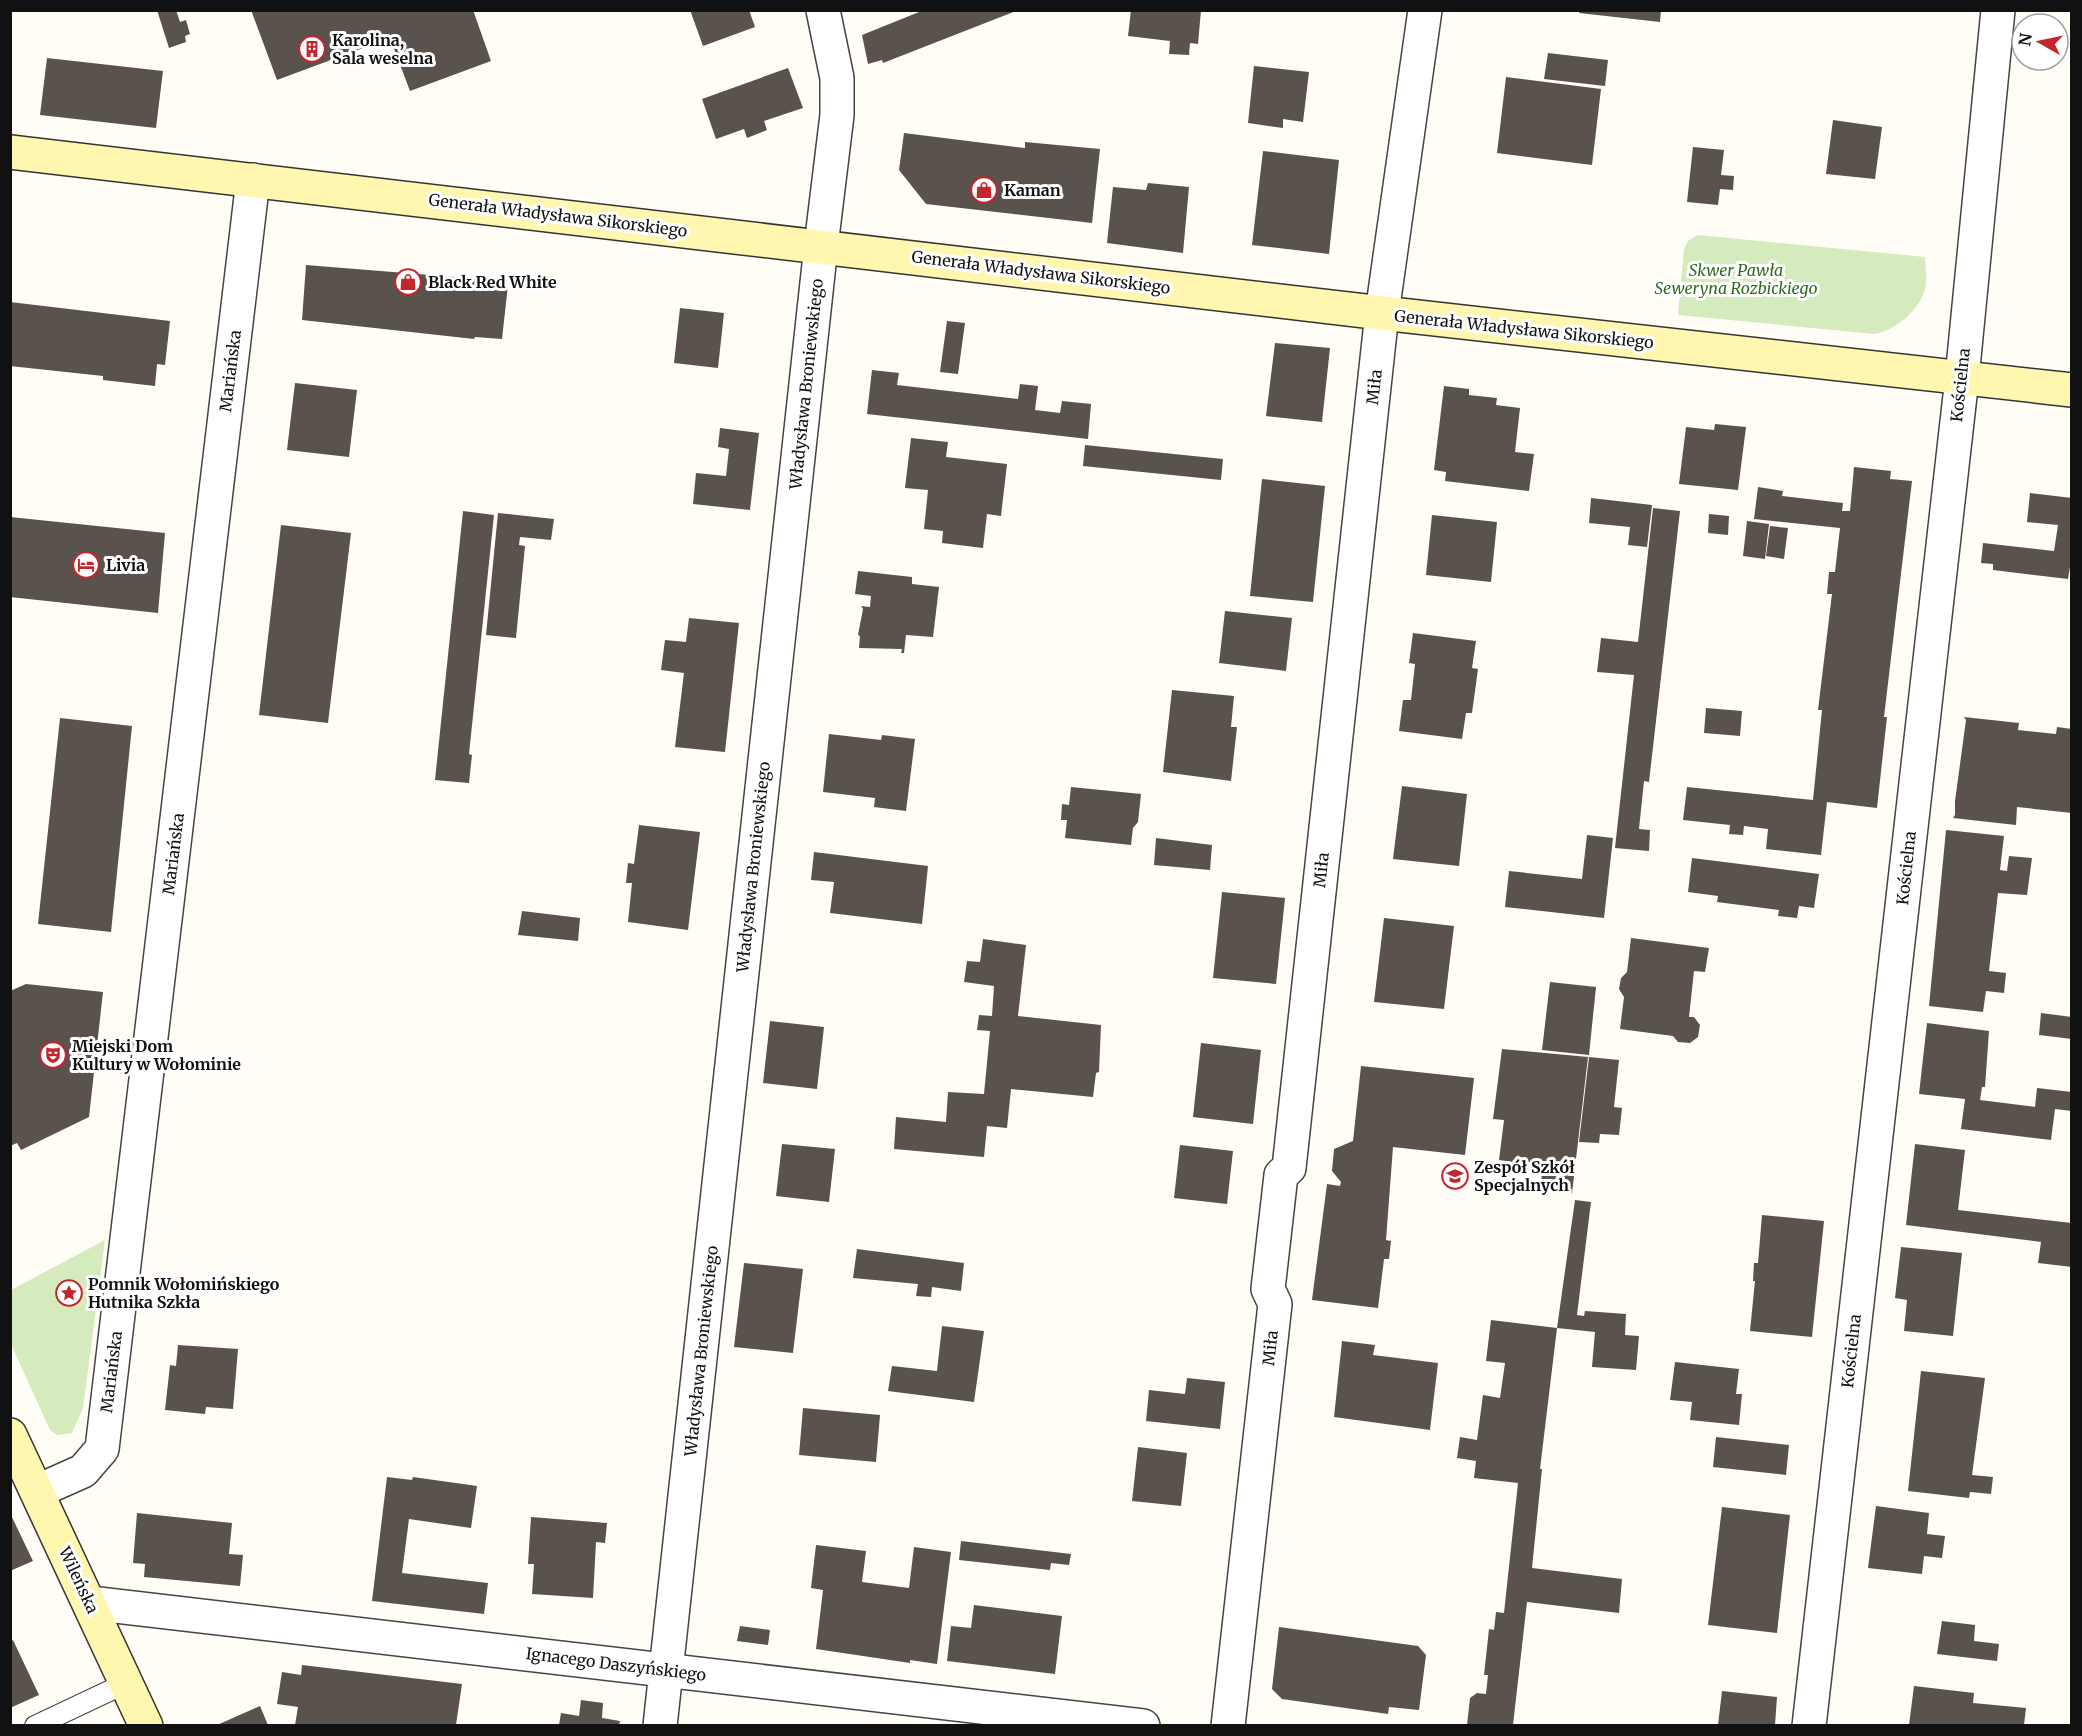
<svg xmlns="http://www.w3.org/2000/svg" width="2082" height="1736" viewBox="0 0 2082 1736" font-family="Merriweather,serif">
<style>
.green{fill:#d5ebbd}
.building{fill:#5a524d}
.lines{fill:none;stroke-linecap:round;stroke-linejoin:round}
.lane-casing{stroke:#444;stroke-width:22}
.street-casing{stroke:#444;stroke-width:36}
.secondary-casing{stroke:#333;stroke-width:36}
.lane{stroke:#fff;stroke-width:20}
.street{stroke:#fff;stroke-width:33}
.secondary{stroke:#fff6b0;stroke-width:33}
.labels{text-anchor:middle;stroke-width:6;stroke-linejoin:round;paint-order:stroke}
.poi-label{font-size:16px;font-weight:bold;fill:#111;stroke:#fff;text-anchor:start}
.street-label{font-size:16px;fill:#111;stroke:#fff}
.park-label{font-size:16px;font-style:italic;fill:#2f6b1f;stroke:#fff}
</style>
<rect width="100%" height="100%" fill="#fffdf5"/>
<path class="green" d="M1698,235L1925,257C1925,265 1927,274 1926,282C1925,306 1897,330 1875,334L1678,315L1684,249L1689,240Z
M105,1240L83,1408L72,1433L57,1435L50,1430L11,1344V1290Z"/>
<path class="building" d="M157,10H176L180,22L186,20L190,34L185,36L186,42L169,48Z
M251,10H473L491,61L410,91L390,38L277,80Z
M690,10H749L755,27L703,46Z
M924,10H1016V11L883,63L882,60L868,64L862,35Z
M1131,10H1201L1198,44L1190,43L1189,55L1169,54L1170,41L1128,36Z
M1580,10H1661L1660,22L1579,13Z
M1548,53L1608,60L1605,86L1544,79Z
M47,58L163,71L156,128L40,115Z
M1254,66L1309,72L1303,122L1283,119V128L1248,123Z
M788,68L803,108L764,121L767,130L747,138L744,129L716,139L702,99Z
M1506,77L1601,89L1592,165L1497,153Z
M1833,120L1882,127L1875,179L1826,174Z
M904,133L1025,148V142L1100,149L1092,223L926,204L899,170Z
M1693,147L1724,150L1721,175L1734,176L1733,190L1720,189L1718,205L1687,202Z
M1263,151L1339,160L1329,254L1252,245Z
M1148,183L1189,187L1183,253L1107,243L1113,187L1146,190Z
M306,265L480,279L481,282L508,285L502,339L475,337L474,339L302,320Z
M10,302L170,321L165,365L157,364L155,386L103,380V376L10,366Z
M680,308L724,313L718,368L674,363Z
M947,321L965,323L958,374L940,372Z
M1275,343L1330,348L1322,422L1266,416Z
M872,370L899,373L897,385L1018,399L1020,384L1038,386L1035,410L1060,413L1062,401L1091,404L1088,439L867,414Z
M295,383L357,390L349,457L287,450Z
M1444,386L1469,389V395L1497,398L1496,405L1520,408L1515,452L1534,454L1529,491L1445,481L1446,472L1434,470Z
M1715,424L1746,427L1738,490L1679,484L1686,427L1714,430Z
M720,428L759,433L750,510L693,504L696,473L726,476L729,449L718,447Z
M911,438L948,442L946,457L1007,464L1001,516L987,514L983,548L942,543L943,531L924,529L928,490L905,488Z
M1085,445L1223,459L1221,480L1083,466Z
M1854,467L1891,471L1890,479L1912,481L1884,717H1887L1877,808L1827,802L1821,855L1766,849L1768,829L1744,826L1743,835L1729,834L1730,825L1683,820L1687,787L1813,800L1822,710H1818L1832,594H1827L1829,572H1835L1840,528L1754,519L1758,487L1783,491L1782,496L1843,503L1842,511H1850Z
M1262,479L1325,486L1313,602L1250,596Z
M2030,493L2072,498V555L2068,579L1993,570V564L1981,563L1983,543L2054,551L2058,525L2027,522Z
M1591,498L1652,505L1647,547L1628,545L1630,527L1589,523Z
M1653,508L1680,511L1649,782L1644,781L1639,829L1650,830L1649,851L1615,848L1634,675L1597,672L1601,638L1638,642Z
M463,511L494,515L469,754L472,755L469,783L435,780Z
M498,513L554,519L551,540L520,537L519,545L525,546L516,638L486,635Z
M1709,514L1729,516L1728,535L1708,533Z
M1432,515L1497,522L1491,582L1426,575Z
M10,517L165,533L158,613L10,597Z
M1747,521L1769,524L1765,559L1743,556Z
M281,525L351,533L328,723L259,715Z
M1770,526L1788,528L1784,559L1766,556Z
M858,571L912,577V584L939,587L933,637L906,635L904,653H901L902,649L859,648L860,636L858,635L863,609L861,606L870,607L871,596L855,594Z
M1225,611L1292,618L1286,671L1219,663Z
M689,618L739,623L725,752L675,747L684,673L661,670L665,640L686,642Z
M1413,633L1476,641L1472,668L1478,669L1472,713H1466L1462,739L1399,731L1403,700H1411L1415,664L1409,663Z
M1172,690L1234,696L1231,727H1237L1231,781L1163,772Z
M1706,708L1742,711L1740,736L1704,733Z
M1964,717L2019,723L2018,730L2056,734L2057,727L2072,729V813L2017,807L2016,825L1953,818L1955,815V801L1966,720Z
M60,718L132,726L111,932L38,924Z
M829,734L881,740L882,735L915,739L906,811L874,807L875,798L823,792Z
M1402,786L1467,794L1459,866L1393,859Z
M1071,787L1141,794L1138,822L1133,828L1131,845L1065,838L1067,820H1061L1062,804L1069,805Z
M639,825L700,832L688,930L628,922L632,883H626L628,863L634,864Z
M1946,830L2004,836L2000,870L2007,871L2009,856L2032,858L2027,895L1998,893L1989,971L2006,973L2004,993L1986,991L1983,1012L1929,1006Z
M1587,835L1613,838L1604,918L1505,907L1509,871L1582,879Z
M1156,838L1212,845L1210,870L1154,865Z
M814,852L928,866L922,924L830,913L834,882L811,880Z
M1692,858L1819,874L1814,908L1799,906L1797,918L1778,916L1779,910L1717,902L1718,896L1688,892Z
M1222,892L1285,898L1276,984L1213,978Z
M522,911L580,918L578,941L518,935Z
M1384,918L1454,926L1444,1009L1374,1002Z
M1631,938L1709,948L1705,972L1694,971L1689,1017H1694L1700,1025L1698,1037L1690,1043L1678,1042L1673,1036L1620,1029L1624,997L1619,989L1621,978L1627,972Z
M983,939L1026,945L1018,1016L1101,1025L1099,1072L1096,1073L1093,1097L1011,1089L1007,1128L987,1126L984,1157L894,1149L896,1117L946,1122L948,1092L984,1094L990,1031L977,1030L979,1015L992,1016L994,986L964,982L967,961L980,962Z
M1550,982L1596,987L1589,1055L1542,1050Z
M26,984L103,992L89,1117L21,1150L17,1143L10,1146V991Z
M2041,1013L2072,1017V1039L2039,1035Z
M770,1021L824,1027L817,1089L763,1083Z
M1927,1023L1989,1031L1985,1087H1982L1980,1100L2035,1107L2037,1088L2072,1092V1111L2055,1109L2051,1140L1961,1129L1965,1099L1919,1094Z
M1201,1043L1261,1050L1253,1124L1193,1117Z
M1502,1049L1588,1057L1572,1193L1541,1190L1542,1166L1499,1160L1504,1120L1493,1119Z
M1589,1057L1619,1060L1614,1107L1622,1108L1619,1135L1600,1134L1599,1143L1579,1142Z
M1361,1066L1474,1078L1465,1155L1393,1147L1386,1240L1391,1241L1389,1259H1384L1378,1308L1312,1300L1327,1184L1340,1186L1341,1182L1332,1171L1334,1149L1353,1141Z
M782,1144L835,1149L829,1202L776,1196Z
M1915,1144L1965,1150L1958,1210L2072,1223V1267L2038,1263L2041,1242L1906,1225Z
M1180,1145L1233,1151L1227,1204L1174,1198Z
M1575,1200L1591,1202L1577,1315L1584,1316L1585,1311L1626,1314L1625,1335L1639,1336L1636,1370L1592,1367L1595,1332L1557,1328L1540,1469H1542L1532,1568L1622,1579L1619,1613L1527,1602L1513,1725H1467L1470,1698L1477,1693L1486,1694L1488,1675H1484L1489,1629L1494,1630L1496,1612L1504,1613L1518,1483L1474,1478L1476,1461L1457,1458L1460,1437L1477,1440L1483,1395L1500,1398L1505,1363L1486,1361L1491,1320L1557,1328Z
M1762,1215L1824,1221L1812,1337L1750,1331L1755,1281H1753L1754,1263H1758Z
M1901,1247L1962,1253L1953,1336L1904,1331L1907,1300L1895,1298Z
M857,1249L964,1263L961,1291L932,1287L931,1297L916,1296L918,1284L853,1278Z
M744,1263L803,1269L793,1353L734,1347Z
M942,1326L984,1331L974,1402L888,1391L892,1366L937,1371Z
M1342,1341L1375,1345L1373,1355L1438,1363L1430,1430L1334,1417Z
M178,1345L238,1349L233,1409L206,1407L205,1414L165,1410L170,1365L176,1366Z
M1675,1362L1739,1369L1736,1394H1742L1739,1425L1690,1420L1692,1402L1670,1400Z
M1921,1371L1985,1378L1972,1475L1993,1477L1991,1494L1970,1492L1969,1498L1908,1491Z
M1187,1378L1225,1382L1220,1429L1146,1421L1149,1390L1185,1394Z
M803,1408L880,1415L876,1462L799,1455Z
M1716,1437L1789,1445L1786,1475L1713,1467Z
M1138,1447L1187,1453L1181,1506L1132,1501Z
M387,1477L412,1480L413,1477L477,1486L471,1528L409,1519L402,1573L488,1583L484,1614L372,1601Z
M1876,1506L1929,1513L1927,1534L1945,1536L1942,1558L1924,1556L1922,1574L1868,1568Z
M1722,1507L1790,1515L1777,1633L1708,1625Z
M10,1513L33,1561L10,1571Z
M137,1513L232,1523L229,1554L243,1555L240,1586L144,1577L145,1564L133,1563Z
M531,1517L607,1523L605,1543L596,1542L593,1598L532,1594L534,1564H528Z
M961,1541L1071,1554L1069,1565L1051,1563L1050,1570L959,1560Z
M816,1545L866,1551L862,1582L909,1588L914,1547L951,1552L937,1664L910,1660V1663L816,1649L823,1590L811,1588Z
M974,1605L1062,1616L1055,1674L947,1661L951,1626L971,1628Z
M1942,1621L1975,1625L1974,1641L1999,1644L1997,1661L1937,1654Z
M740,1626L770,1630L768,1645L737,1641Z
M1279,1627L1418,1646L1426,1655L1419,1710L1389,1707L1388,1714L1282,1699L1272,1689Z
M13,1640L39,1695L10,1708V1642Z
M302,1665L462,1684L456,1725H295L298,1707L277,1704L282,1672L301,1675Z
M1914,1686L1974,1693L1973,1703L2026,1708L2024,1725H1909Z
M1722,1691L1777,1697L1775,1725H1718Z
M581,1700L603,1703L602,1718L620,1721L619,1725H559L561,1713L579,1716Z
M260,1706L268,1725H217Z"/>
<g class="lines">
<g class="lane-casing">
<path id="lane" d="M35,1726L126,1683"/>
</g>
<g class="street-casing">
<path id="street" d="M38,1491L83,1471L102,1449L253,180
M90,1603L1143,1726
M660,1726L821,246L837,115V78L823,10
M1228,1726L1275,1304L1268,1289L1281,1175L1289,1168L1382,313L1425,10
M1809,1726L1962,378L1998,10"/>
</g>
<g class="secondary-casing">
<path id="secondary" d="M10,152L1382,313L2072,390
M10,1435L146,1726"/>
</g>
<use href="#lane" class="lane"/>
<use href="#street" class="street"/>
<use href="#secondary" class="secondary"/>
</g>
<defs>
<g id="building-ring" transform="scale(1.35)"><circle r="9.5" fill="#fff" stroke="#c4262e" stroke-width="1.5"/><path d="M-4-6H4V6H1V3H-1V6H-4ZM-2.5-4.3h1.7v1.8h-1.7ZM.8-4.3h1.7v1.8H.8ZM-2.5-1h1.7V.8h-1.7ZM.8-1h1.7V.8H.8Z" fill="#c4262e"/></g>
<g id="shop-ring" transform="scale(1.35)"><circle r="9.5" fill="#fff" stroke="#c4262e" stroke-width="1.5"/><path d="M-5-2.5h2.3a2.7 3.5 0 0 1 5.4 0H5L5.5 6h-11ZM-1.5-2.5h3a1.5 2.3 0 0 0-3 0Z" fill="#c4262e"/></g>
<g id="hotel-ring" transform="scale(1.35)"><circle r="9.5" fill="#fff" stroke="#c4262e" stroke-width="1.5"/><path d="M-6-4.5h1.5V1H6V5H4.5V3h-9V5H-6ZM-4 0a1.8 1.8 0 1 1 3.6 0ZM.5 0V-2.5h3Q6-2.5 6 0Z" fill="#c4262e"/></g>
<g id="theatre-ring" transform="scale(1.35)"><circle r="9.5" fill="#fff" stroke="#c4262e" stroke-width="1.5"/><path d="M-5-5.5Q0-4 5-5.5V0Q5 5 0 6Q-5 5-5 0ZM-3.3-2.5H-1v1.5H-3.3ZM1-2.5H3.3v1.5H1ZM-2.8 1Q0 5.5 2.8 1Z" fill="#c4262e"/></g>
<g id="school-ring" transform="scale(1.35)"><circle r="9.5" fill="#fff" stroke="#c4262e" stroke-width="1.5"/><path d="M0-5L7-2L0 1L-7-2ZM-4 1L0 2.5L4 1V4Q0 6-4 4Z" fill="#c4262e"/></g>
<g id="sight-ring" transform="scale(1.35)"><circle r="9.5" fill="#fff" stroke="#c4262e" stroke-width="1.5"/><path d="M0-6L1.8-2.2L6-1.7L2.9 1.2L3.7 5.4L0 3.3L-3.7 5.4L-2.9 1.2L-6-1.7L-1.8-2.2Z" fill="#c4262e"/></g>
</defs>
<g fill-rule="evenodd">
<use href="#building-ring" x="312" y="49"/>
<use href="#shop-ring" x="984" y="190"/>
<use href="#shop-ring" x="408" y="282"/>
<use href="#hotel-ring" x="86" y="565"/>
<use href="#theatre-ring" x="53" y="1055"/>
<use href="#school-ring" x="1455" y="1176"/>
<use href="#sight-ring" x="69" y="1293"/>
</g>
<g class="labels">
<g class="poi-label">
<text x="332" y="46">Karolina,<tspan x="332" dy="18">Sala weselna</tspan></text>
<text x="1004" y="196">Kaman</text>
<text x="428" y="288">Black Red White</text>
<text x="106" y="571">Livia</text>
<text x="72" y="1052">Miejski Dom<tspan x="72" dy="18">Kultury w Wołominie</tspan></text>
<text x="1474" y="1173">Zespół Szkół<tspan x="1474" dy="18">Specjalnych</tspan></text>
<text x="88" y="1290">Pomnik Wołomińskiego<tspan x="88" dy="18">Hutnika Szkła</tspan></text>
</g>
<g class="street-label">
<text transform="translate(558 215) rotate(7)" y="6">Generała Władysława Sikorskiego</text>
<text transform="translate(1041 272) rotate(7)" y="6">Generała Władysława Sikorskiego</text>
<text transform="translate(1524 329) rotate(6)" y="6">Generała Władysława Sikorskiego</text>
<text transform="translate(230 371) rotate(-83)" y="6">Mariańska</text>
<text transform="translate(806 384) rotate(-84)" y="6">Władysława Broniewskiego</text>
<text transform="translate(1960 385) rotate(-84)" y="6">Kościelna</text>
<text transform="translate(1374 387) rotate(-84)" y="6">Miła</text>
<text transform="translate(173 854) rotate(-83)" y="6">Mariańska</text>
<text transform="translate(753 867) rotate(-84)" y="6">Władysława Broniewskiego</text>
<text transform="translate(1906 868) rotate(-84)" y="6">Kościelna</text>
<text transform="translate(1321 870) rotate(-84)" y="6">Miła</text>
<text transform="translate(1270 1348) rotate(-84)" y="6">Miła</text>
<text transform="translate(701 1351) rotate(-84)" y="6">Władysława Broniewskiego</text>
<text transform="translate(1851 1351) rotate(-84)" y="6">Kościelna</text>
<text transform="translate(111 1372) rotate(-83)" y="6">Mariańska</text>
<text transform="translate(79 1580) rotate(65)" y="6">Wileńska</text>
<text transform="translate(616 1664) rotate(7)" y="6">Ignacego Daszyńskiego</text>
</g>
<g class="park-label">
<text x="1736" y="276">Skwer Pawła<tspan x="1736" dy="18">Seweryna Rozbickiego</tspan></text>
</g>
</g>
<rect width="2082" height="1736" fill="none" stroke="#111111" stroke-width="24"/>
<g transform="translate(2040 42) rotate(279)"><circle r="28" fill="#ffffff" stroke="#a0a0a0" stroke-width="1.5"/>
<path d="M0-4.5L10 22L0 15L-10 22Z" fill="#c4262e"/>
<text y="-9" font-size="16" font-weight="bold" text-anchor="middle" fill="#111111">N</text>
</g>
</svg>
